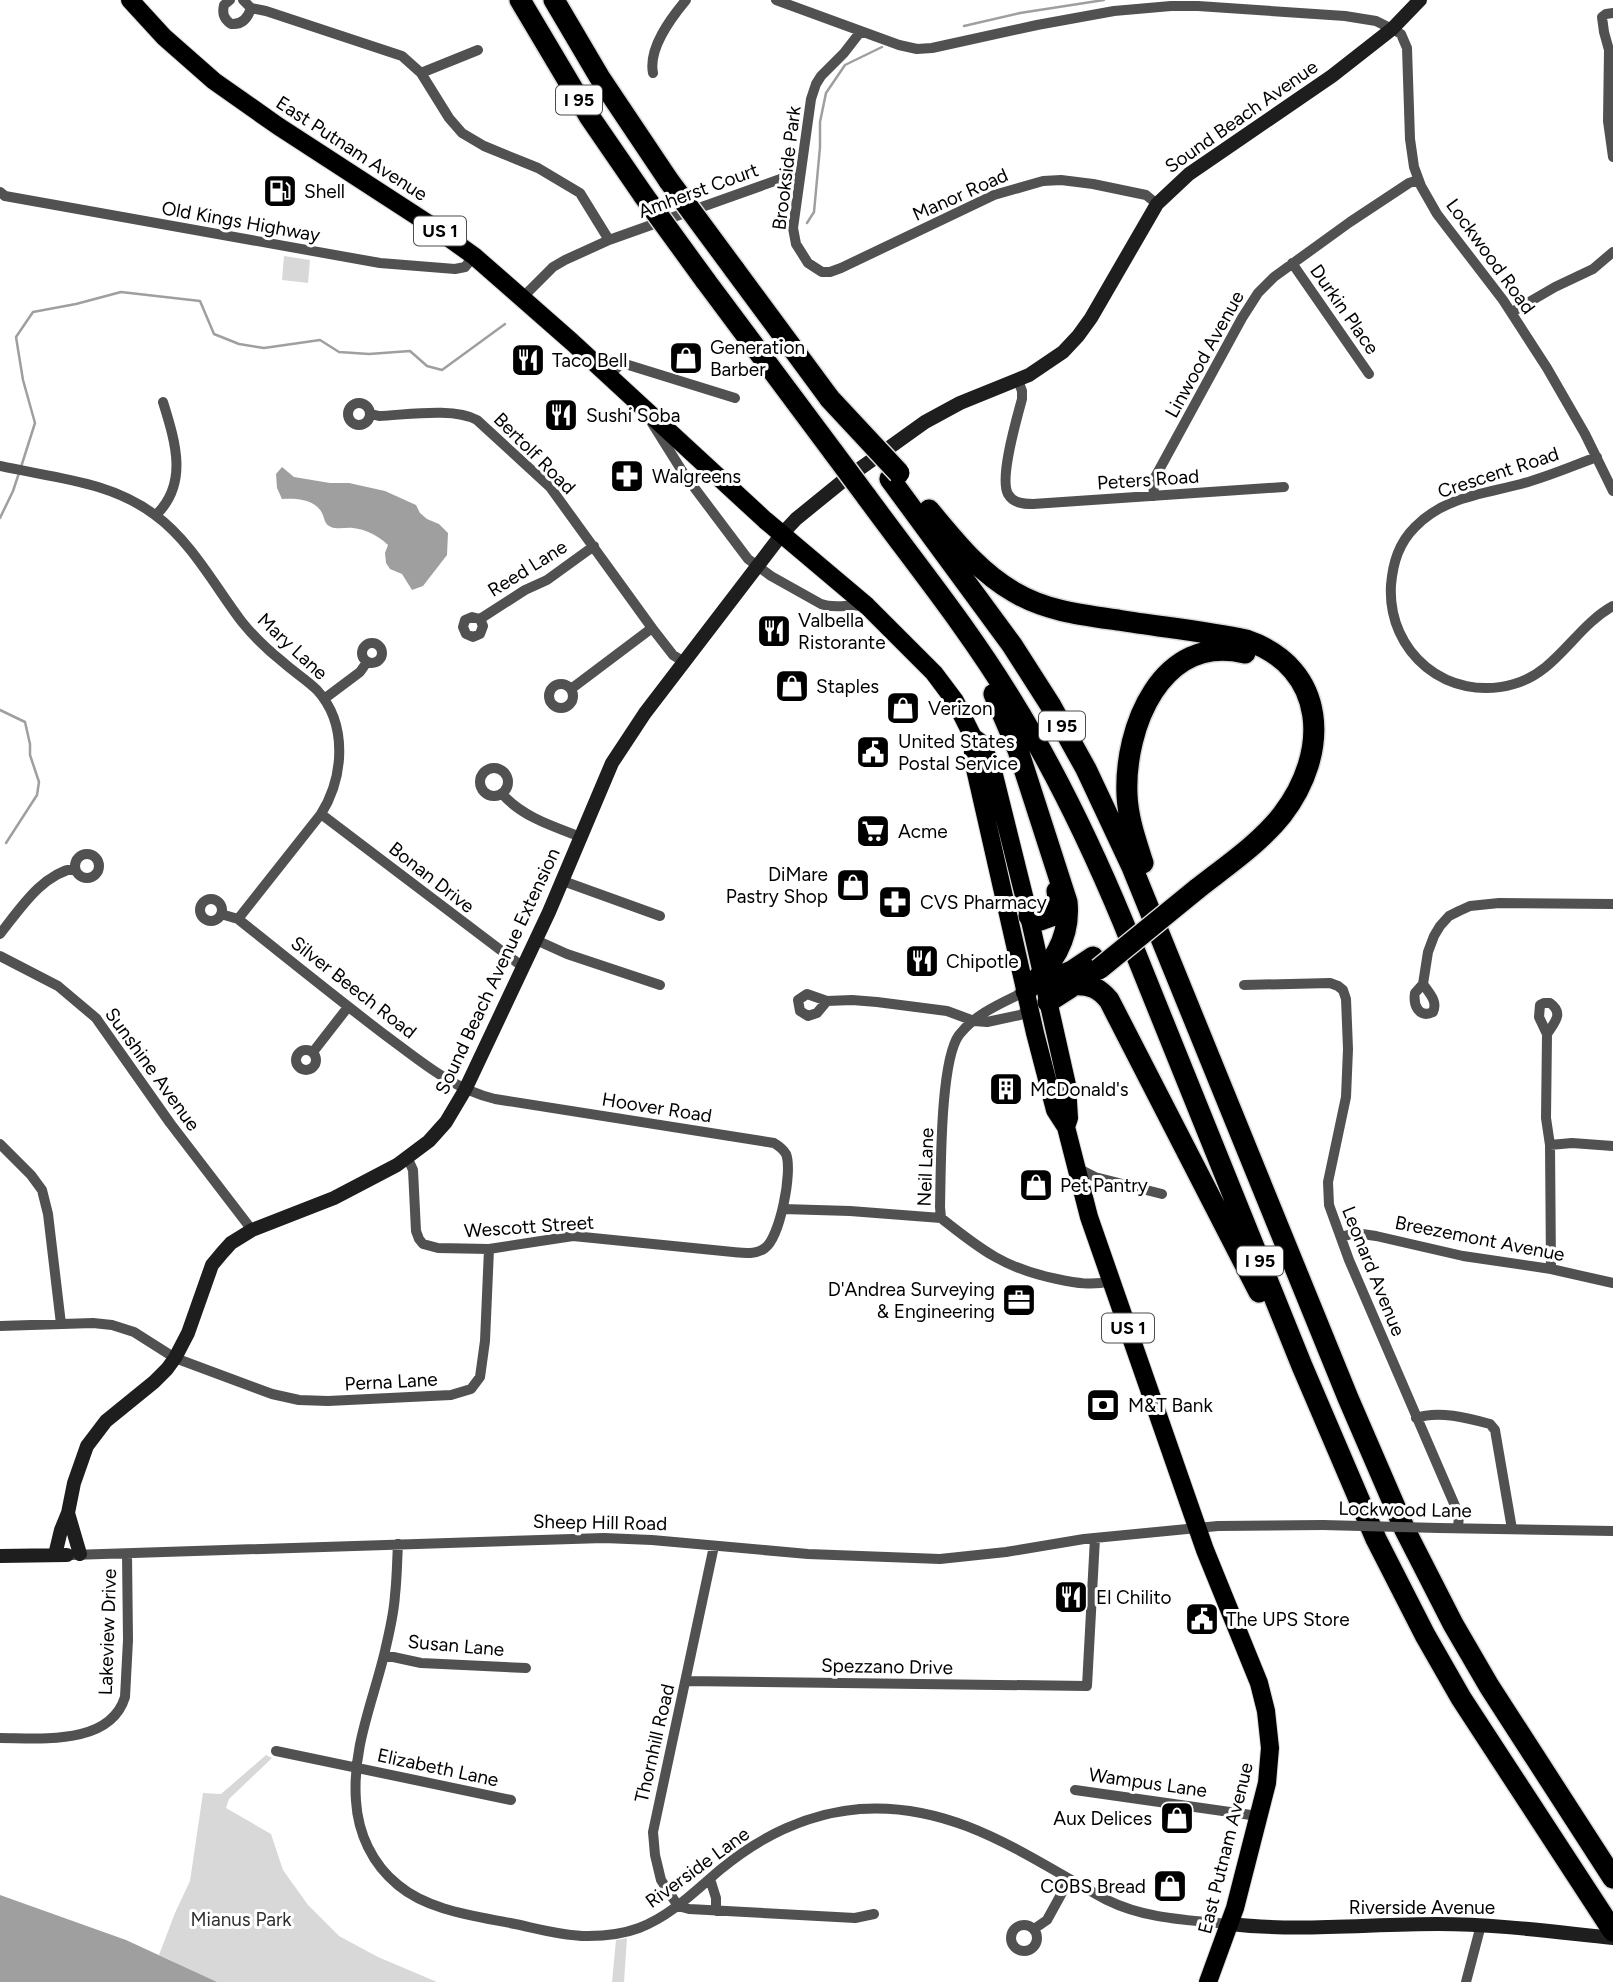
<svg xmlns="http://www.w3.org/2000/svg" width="1613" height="1982" viewBox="0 0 1613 1982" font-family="Figtree,sans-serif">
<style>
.green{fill:#d8d8d8}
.water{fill:#9f9f9f}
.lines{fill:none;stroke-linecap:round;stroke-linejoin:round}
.stream{stroke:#9f9f9f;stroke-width:2.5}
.primary-casing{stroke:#dbdbdb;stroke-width:20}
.highway-casing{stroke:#dbdbdb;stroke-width:24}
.street{stroke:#515151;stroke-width:10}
.secondary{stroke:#1e1e1e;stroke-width:14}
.primary{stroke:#000;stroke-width:18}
.highway{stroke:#000;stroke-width:21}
.highway-bridge-casing{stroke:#dbdbdb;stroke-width:24;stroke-linecap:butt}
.street-bridge{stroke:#515151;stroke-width:10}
.highway-bridge{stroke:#000;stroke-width:21}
.labels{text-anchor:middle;stroke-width:6;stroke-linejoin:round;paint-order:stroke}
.shield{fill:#fff;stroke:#4c4c4c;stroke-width:2}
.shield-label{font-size:18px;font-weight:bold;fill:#000}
.street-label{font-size:19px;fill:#000;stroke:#fff}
.poi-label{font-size:19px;fill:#000;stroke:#fff;text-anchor:start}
.park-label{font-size:19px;fill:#2f2f2f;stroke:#fff}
</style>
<rect width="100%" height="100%" fill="#fff"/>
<path class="green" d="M284,256L310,260L308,283L282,280Z
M266,1755L272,1758L229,1799L226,1808L271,1834L283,1870L308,1905L339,1936L378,1957L437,1982H216L159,1955L175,1913L190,1881L203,1793L221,1794Z
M627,1938L624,1982H612L616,1940Z"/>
<path class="water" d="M282,467L294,477L330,483H349L385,491L416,505L420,513L427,519L439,524L448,533L447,555L423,586L412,590L402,574L390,569L386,563L385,553L388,545C379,536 365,529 353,528C346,527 338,530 331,527C324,524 325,519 322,513C315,499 296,498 282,499L277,488L276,474Z
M0,1895L126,1940L217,1982H0Z"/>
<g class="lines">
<path class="stream" d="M964,26L1020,13L1104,0
M807,223L814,212L820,147V122L826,93L845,65L882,47
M21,467L35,423L23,380L16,337L33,312L76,304L121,292L200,301L214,334L239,344L264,348L320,340L339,352L369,354L410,351L427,366L442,370L505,324
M0,518L13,491L19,473
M0,710L25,722L30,744V755L39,782L37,795L6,843"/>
<g class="primary-casing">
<path id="primary" d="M130,0L164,37L214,81L278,126L432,226L474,256L572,342L765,520L867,606L934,673L955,701L973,737L981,743L992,767L1029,916L1067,1085L1069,1118L1066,1127
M973,737V760L1035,1033L1055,1110L1066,1127L1089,1217L1205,1550L1259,1683L1266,1711L1270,1748L1267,1783L1235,1908L1208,1982"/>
</g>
<g class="highway-casing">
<path id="highway" d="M520,0L589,116L644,196
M554,0L600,78L669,181
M734,269L830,399
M705,280L834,453
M890,479L1012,645L1051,706L1086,769L1132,867L1348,1398L1405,1530L1453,1624L1489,1686L1613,1878
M866,496C915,563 968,628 1011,699C1055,770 1091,845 1123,922L1302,1366L1376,1539L1425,1635L1461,1698L1613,1931
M929,510C955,541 979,572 1014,592C1046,611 1082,615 1118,620C1160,627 1203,631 1246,640C1328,668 1330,753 1282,815C1259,844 1226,866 1197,889
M994,694L1018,750L1067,902C1071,939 1051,966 1026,991
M1143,863C1136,841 1128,819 1127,795C1124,728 1161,633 1245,653
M1029,916L1040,920L1054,915L1059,905L1057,891
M1044,983L1072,971L1093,957
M1074,985C1090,984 1099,988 1109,1000L1259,1292
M1048,1002L1084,979"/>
</g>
<path class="street" d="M230,0L224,5C222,14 224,19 231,24C242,25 248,18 251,8
M243,0L251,8L266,11L402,56L421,73L449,118L462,133L484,146L538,168L580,193L609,240
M776,0L899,45L917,49L932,48L1037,25L1114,11L1171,6H1198L1345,16L1376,21L1392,29L1401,34L1407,48L1410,139L1414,167L1421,186L1437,214L1503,300L1547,368L1585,434L1613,491
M1613,13L1606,14L1602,17L1604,32L1609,50L1608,121L1613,157
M861,31L844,53L821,76L816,84L811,99L793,228L796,244L808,263L822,272H830L841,268L994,195L1043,181L1061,180L1093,184L1146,195L1157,204
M421,73L478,50
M653,73C648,48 671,18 686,0
M0,192L5,196L380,263L455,269L465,267L474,256
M1292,263L1369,374
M522,298L553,267L565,260L609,240L786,177L799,175
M1512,312L1555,287L1593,269L1613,252
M608,376L622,363L735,398
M1018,380L1022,391V399C1017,418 999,478 1008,494C1013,503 1023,504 1033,504L1284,487
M348 414a11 11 0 1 1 22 0a11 11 0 1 1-22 0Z
M371,414L379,416C406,415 454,407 477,420L550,487L652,628L673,655L684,662
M652,423L684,474L748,559L771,576L821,604C834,609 848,604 863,606
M1597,457C1572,466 1547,477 1521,484C1483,494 1444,497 1415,527C1399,543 1393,562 1391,585C1387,653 1448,703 1514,684C1557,672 1575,627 1613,606
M0,466C54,478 110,481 155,515C191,541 216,588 242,622C254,637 269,651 284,663C294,672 307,680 317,690C348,724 344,777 321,814L238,919
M1154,496L1153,481L1242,318L1258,293L1274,277L1350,222L1409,183L1418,180
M156,515C189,483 175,441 163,402
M480,619L483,626L480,634L473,637L466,634L463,627L465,620L472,617L480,619L525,590L547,580L594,546
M362 653a10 10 0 1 1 20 0a10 10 0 1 1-20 0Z
M549 696a12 12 0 1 1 24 0a12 12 0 1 1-24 0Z
M571,689L652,628
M324,699L360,672L367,662
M480 782a14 14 0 1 1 28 0a14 14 0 1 1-28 0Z
M502,794C523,817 552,826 581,837
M321,814L523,967
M75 866a12 12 0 1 1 24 0a12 12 0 1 1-24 0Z
M563,881L660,916
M200 910a11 11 0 1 1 22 0a11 11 0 1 1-22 0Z
M221,914L238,919C287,958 335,997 385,1035C419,1060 452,1089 495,1099L774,1143C779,1146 783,1149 786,1154C793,1171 780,1237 765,1248C756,1255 743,1253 733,1252L573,1236L489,1249L438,1248L423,1244L419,1239L416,1231L413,1170L408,1159
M0,934C20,909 42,874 75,868
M536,940L567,954L660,985
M0,956L58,986L96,1018L170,1123L252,1230
M1423,984C1429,993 1438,1001 1433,1012C1419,1019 1413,1005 1415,993L1423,984L1428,952L1434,936L1440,926L1449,916L1459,911L1470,906L1499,903L1613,904
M1244,985L1330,983L1338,986L1343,990L1346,999L1348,1049L1346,1097L1328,1182L1329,1205L1349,1260L1459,1515L1458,1528
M1026,991C1002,1003 976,1013 959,1035C940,1061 941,1170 940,1207L941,1218C981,1250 1006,1269 1057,1279C1076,1283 1092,1286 1112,1281
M827,1001L807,994L798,1000L800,1011L808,1016L817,1013L827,1001L852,1000L877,1002L947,1011L974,1021L987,1022L1020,1015L1030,1010
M1547,1034C1555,1022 1564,1013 1550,1003H1544L1540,1005L1539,1017L1547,1034L1546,1118L1550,1145L1551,1269
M296 1060a10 10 0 1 1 20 0a10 10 0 1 1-20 0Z
M313,1052L348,1007
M0,1144L31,1175L42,1190L48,1214L61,1324
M1550,1145L1572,1143L1613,1146
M1075,1167L1095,1177L1162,1194
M783,1209L850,1211L941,1218
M1341,1237L1355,1233L1376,1236L1463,1256L1551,1269L1613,1283
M0,1326L93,1323L112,1325L134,1332L175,1358L272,1394L299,1400L328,1401L451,1395L471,1389L480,1377L485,1341L489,1249
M1416,1418C1438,1410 1468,1418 1490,1424L1495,1430L1512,1529
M1439,1528L1613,1531
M398,1544C397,1561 397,1578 395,1595C394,1614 389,1633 385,1651C373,1702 352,1747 356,1801C358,1833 372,1864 398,1885C429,1911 476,1916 515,1924C539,1929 564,1936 588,1936C605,1936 623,1934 639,1928C671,1916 696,1890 721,1869C761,1836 809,1813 860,1809C956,1802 1027,1857 1107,1900C1145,1919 1188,1920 1230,1924
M714,1546L653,1832L655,1855L661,1880L678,1906L689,1909L855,1918L874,1914
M72,1555L604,1538L652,1540L808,1554L940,1559L1006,1552L1084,1539L1218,1526L1323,1525
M384,1655L421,1663L526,1668
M686,1681L1087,1686L1095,1538
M0,1738C40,1738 110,1746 125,1697L128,1640L127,1554
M276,1751L511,1800
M1075,1790L1258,1816
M710,1879L716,1898V1911
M1011 1938a13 13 0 1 1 26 0a13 13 0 1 1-26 0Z
M1034,1929L1047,1920L1069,1880
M1466,1982L1481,1925"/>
<path class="secondary" d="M68,1513L80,1554
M55,1555L61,1530L68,1513L74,1483L87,1446L106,1421L154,1382L167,1369L175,1358L188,1333L212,1265L222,1253L231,1243L252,1230L334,1198L397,1165L429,1141L446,1122L465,1090L549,912L612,763L645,713L782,534L796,519L844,480L925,422L960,403L1029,375L1063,352L1078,336L1091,318L1157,204L1189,174L1332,76L1392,29L1420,0
M0,1556L67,1555
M1230,1924C1299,1932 1368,1924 1438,1924C1497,1924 1554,1932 1613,1938"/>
<use href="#primary" class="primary"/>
<use href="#highway" class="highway"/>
<g class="highway-bridge-casing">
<path id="highway-bridge" d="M669,181L734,269
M644,196L705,280
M830,399L899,473
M834,453L866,496
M1099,969L1197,889"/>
</g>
<path class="street-bridge" d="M1323,1525L1439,1528"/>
<use href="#highway-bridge" class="highway-bridge"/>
</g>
<defs>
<g id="fuel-square" transform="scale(1.75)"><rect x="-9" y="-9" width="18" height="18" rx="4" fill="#000" stroke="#fff"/><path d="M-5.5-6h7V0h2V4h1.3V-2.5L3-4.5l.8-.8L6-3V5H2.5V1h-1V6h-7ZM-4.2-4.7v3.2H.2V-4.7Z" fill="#fff"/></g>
<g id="shop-square" transform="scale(1.75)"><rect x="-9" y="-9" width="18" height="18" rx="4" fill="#000" stroke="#fff"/><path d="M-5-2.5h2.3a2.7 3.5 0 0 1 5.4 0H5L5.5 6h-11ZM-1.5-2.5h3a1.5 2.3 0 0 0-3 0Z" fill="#fff"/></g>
<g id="restaurant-square" transform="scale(1.75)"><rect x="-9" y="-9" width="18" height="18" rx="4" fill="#000" stroke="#fff"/><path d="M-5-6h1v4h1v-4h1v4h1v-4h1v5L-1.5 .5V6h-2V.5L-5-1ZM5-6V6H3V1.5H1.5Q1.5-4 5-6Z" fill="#fff"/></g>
<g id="pharmacy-square" transform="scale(1.75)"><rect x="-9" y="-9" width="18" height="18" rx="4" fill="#000" stroke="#fff"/><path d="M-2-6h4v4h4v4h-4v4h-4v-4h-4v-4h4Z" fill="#fff"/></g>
<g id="civic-square" transform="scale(1.75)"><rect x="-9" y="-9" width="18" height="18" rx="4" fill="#000" stroke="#fff"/><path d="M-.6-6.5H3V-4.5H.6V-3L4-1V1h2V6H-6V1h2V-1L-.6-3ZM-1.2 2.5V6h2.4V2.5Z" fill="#fff"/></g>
<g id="supermarket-square" transform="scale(1.75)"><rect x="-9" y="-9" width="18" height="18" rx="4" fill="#000" stroke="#fff"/><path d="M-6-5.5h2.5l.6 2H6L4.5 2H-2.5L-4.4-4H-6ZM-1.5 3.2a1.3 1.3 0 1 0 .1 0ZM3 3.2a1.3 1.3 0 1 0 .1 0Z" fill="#fff"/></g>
<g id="building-square" transform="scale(1.75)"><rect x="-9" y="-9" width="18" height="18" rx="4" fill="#000" stroke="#fff"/><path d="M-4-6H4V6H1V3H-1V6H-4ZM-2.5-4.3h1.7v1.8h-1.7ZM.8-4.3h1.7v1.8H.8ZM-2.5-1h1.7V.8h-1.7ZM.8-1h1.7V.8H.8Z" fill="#fff"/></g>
<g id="office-square" transform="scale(1.75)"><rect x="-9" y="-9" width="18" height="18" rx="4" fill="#000" stroke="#fff"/><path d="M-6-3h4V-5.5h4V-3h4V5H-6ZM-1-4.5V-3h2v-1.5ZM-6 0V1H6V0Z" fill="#fff"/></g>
<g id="bank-square" transform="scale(1.75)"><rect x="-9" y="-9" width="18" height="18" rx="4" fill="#000" stroke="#fff"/><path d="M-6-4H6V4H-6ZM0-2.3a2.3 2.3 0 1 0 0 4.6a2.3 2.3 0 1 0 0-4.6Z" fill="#fff"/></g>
</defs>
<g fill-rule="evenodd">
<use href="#fuel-square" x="280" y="191"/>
<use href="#shop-square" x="686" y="358"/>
<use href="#restaurant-square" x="528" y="360"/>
<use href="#restaurant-square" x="561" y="415"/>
<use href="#pharmacy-square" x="627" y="476"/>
<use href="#restaurant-square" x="774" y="631"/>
<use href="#shop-square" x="792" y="686"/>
<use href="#shop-square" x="903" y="708"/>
<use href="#civic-square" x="873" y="752"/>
<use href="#supermarket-square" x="873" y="831"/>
<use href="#shop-square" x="853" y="885"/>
<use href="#pharmacy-square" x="895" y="902"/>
<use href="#restaurant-square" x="922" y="961"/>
<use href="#building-square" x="1006" y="1089"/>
<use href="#shop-square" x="1036" y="1185"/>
<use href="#office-square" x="1019" y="1300"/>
<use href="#bank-square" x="1103" y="1405"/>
<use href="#restaurant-square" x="1071" y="1597"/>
<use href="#civic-square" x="1202" y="1619"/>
<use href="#shop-square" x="1177" y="1818"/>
<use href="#shop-square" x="1170" y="1886"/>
</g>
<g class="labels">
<g class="shield">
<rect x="556" y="85.5" width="46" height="29" rx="5"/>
<rect x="414" y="216.5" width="52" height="29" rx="5"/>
<rect x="1039" y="711.5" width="46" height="29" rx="5"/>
<rect x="1237" y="1246.5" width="46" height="29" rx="5"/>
<rect x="1102" y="1313.5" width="52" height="29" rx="5"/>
</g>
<g class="shield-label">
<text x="579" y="106">I 95</text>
<text x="440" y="237">US 1</text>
<text x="1062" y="732">I 95</text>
<text x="1260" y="1267">I 95</text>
<text x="1128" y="1334">US 1</text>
</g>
<g class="street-label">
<text transform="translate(1241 116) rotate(-35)" y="7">Sound Beach Avenue</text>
<text transform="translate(352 148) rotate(33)" y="7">East Putnam Avenue</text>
<text transform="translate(786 168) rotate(-83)" y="7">Brookside Park</text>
<text transform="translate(698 190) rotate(-20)" y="7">Amherst Court</text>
<text transform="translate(960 194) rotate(-24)" y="7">Manor Road</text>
<text transform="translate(241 221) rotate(10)" y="7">Old Kings Highway</text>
<text transform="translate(1491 256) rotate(54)" y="7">Lockwood Road</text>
<text transform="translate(1345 309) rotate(55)" y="7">Durkin Place</text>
<text transform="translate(1204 354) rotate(-61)" y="7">Linwood Avenue</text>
<text transform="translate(535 453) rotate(45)" y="7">Bertolf Road</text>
<text transform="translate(1498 472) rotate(-18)" y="7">Crescent Road</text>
<text transform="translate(1148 479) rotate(-4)" y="7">Peters Road</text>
<text transform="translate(527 568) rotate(-32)" y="7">Reed Lane</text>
<text transform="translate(293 646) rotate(43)" y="7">Mary Lane</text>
<text transform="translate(432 877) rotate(38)" y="7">Bonan Drive</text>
<text transform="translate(497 971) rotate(-65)" y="7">Sound Beach Avenue Extension</text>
<text transform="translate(354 987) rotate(38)" y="7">Silver Beech Road</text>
<text transform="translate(153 1069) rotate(54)" y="7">Sunshine Avenue</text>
<text transform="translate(657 1107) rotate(9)" y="7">Hoover Road</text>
<text transform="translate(925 1167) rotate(-88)" y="7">Neil Lane</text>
<text transform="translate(529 1226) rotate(-4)" y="7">Wescott Street</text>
<text transform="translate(1480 1238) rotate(11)" y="7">Breezemont Avenue</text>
<text transform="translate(1374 1271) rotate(68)" y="7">Leonard Avenue</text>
<text transform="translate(391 1381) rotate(-3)" y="7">Perna Lane</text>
<text transform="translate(1405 1509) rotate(1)" y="7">Lockwood Lane</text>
<text transform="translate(600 1522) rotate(1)" y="7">Sheep Hill Road</text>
<text transform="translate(107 1632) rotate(-88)" y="7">Lakeview Drive</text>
<text transform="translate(456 1645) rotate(5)" y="7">Susan Lane</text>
<text transform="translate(887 1666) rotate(1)" y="7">Spezzano Drive</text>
<text transform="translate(654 1743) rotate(-77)" y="7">Thornhill Road</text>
<text transform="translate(438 1767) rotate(12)" y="7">Elizabeth Lane</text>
<text transform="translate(1148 1782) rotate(8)" y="7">Wampus Lane</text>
<text transform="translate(1225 1848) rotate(-76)" y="7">East Putnam Avenue</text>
<text transform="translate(697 1867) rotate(-36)" y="7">Riverside Lane</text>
<text x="1422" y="1914">Riverside Avenue</text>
</g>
<g class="poi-label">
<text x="304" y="198">Shell</text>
<text x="710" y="354">Generation<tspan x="710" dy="22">Barber</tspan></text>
<text x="552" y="367">Taco Bell</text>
<text x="586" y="422">Sushi Soba</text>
<text x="652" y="483">Walgreens</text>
<text x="798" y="627">Valbella<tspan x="798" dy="22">Ristorante</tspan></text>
<text x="816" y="693">Staples</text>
<text x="928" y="715">Verizon</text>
<text x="898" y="748">United States<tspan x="898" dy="22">Postal Service</tspan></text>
<text x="898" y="838">Acme</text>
<text x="828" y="881" text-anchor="end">DiMare<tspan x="828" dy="22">Pastry Shop</tspan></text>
<text x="920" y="909">CVS Pharmacy</text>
<text x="946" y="968">Chipotle</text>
<text x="1030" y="1096">McDonald's</text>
<text x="1060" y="1192">Pet Pantry</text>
<text x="995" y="1296" text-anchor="end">D'Andrea Surveying<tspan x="995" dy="22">&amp; Engineering</tspan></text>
<text x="1128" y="1412">M&amp;T Bank</text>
<text x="1096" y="1604">El Chilito</text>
<text x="1226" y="1626">The UPS Store</text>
<text x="1152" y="1825" text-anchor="end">Aux Delices</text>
<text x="1146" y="1893" text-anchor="end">COBS Bread</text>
</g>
<g class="park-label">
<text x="241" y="1926">Mianus Park</text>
</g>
</g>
</svg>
